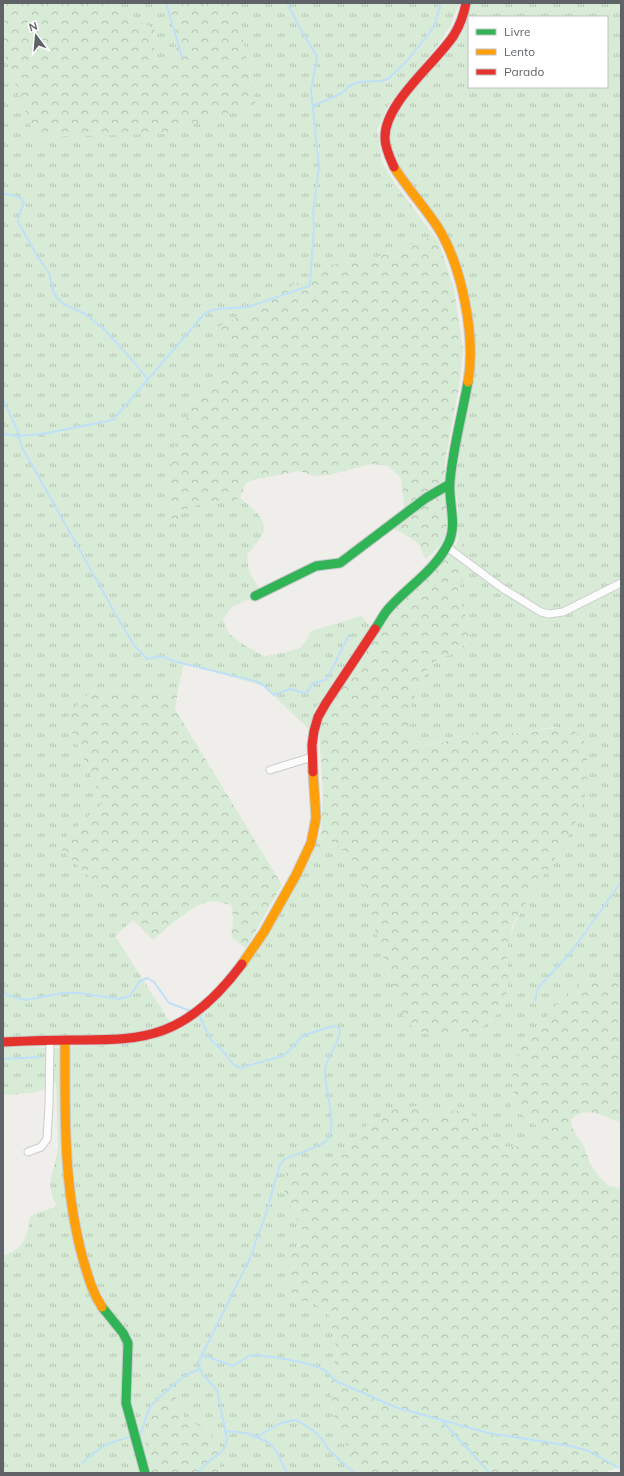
<svg xmlns="http://www.w3.org/2000/svg" width="624" height="1476" viewBox="0 0 624 1476" font-family="Mulish,sans-serif">
<style>
.grass{fill:url(#grass-tufts);fill-rule:evenodd}
.forest{fill:url(#forest-crowns)}
.lines{fill:none;stroke-linecap:round;stroke-linejoin:round}
.stream{stroke:#bfe0f9;stroke-width:2}
.street-casing{stroke:#cbcccc;stroke-width:9}
.fast-casing{stroke:#cacacb;stroke-width:11}
.slow-casing{stroke:#cacacb;stroke-width:11}
.jam-casing{stroke:#cacacb;stroke-width:11}
.street{stroke:#fdfcfc;stroke-width:7}
.fast{stroke:#30b455;stroke-width:9}
.slow{stroke:#ff9f0a;stroke-width:9}
.jam{stroke:#e5322d;stroke-width:9}
</style>
<defs>
<pattern id="grass-tufts" width="24" height="20" patternUnits="userSpaceOnUse"><rect width="24" height="20" fill="#d8ebd6"/><path d="M3 7l-1-3M5 7V3M7 7l1-3M15 17l-1-3M17 17v-4M19 17l1-3" fill="none" stroke="#b2c2b1"/></pattern>
<pattern id="forest-crowns" width="20" height="18" patternUnits="userSpaceOnUse"><rect width="20" height="18" fill="#d8ebd6"/><path d="M2 6a3 3 0 1 1 6 0M12 15a3 3 0 1 1 6 0" fill="none" stroke="#b2c2b1"/></pattern>
</defs>
<rect width="100%" height="100%" fill="#efeeea"/>
<path class="grass" d="M105,3H170C169,20 175,36 177,53L167,66L156,61L154,47L155,29L112,9Z
M236,3H459L451,25L437,46L389,104L377,130L382,162L395,184L434,236L372,259L331,265L317,271L257,307L213,330L239,358L212,379L181,511L197,505L213,502L227,503L240,498C249,506 271,520 262,535C258,542 252,549 247,555L249,571L261,592L250,599L232,607L223,619L229,634L244,645L264,656L283,653L300,648L308,638L311,631L361,616L368,623L370,627L315,709L309,729L263,686L184,663L178,690L91,691L66,718L103,803L57,845L133,920L115,936L170,1022C162,1025 154,1028 146,1030C100,1039 50,1037 3,1036V51L35,137L256,105Z
M470,3H621V982L611,978L570,990L559,1002L537,1028L512,1078L514,1099L511,1106L538,1127L543,1138L541,1141L525,1146L506,1147L490,1137L482,1129L479,1121L473,1116L462,1110L426,1114L416,1106L372,1121L332,1158L318,1162L299,1222C307,1239 294,1246 289,1262C286,1273 290,1286 293,1296L300,1301H311L328,1313L331,1323L337,1354L330,1378L333,1415L359,1473H219L220,1443L206,1429L191,1423L183,1416L175,1397L153,1404L140,1473H3V1255C22,1252 29,1234 30,1216L57,1206L52,1196L50,1183L58,1149L56,1082L38,1092L9,1095L3,1094V1046L52,1048L115,1045L150,1040L181,1029L208,1010L250,962L311,857L318,839L336,843L356,864L362,878L387,971L470,1033L491,1021L498,1013L505,1000L508,986L507,950L509,936L523,907L563,845L579,814L580,736L570,729L552,727L525,733H510L493,731L468,734L433,744H423L414,740L409,723V711L414,695L430,666L443,657L452,654L457,649L466,644L470,637L469,625L466,614L461,606L459,592L461,582L467,570L463,545L458,539V506L455,483L474,349L448,238L392,158L388,132L398,110L445,52ZM469,17H607V87H469Z"/>
<path class="forest" d="M3,3H105L112,9L155,29L154,47L156,61L167,66L177,53C175,36 169,20 170,3H236L256,105L161,134L35,137L3,51Z
M434,236L439,243L454,289L463,349L460,380L446,456L444,484L447,507L448,537L426,559C423,555 422,549 419,545C416,539 400,533 394,528L405,513L401,478L388,466L370,464L329,475L315,476L299,471L253,480L246,483L240,498L227,503L213,502L197,505L181,511L178,519L168,518V478L176,442L193,404L212,379L238,358L213,330L257,307L317,271L331,265L372,259Z
M458,539C466,548 469,558 467,570C465,578 459,584 459,593C459,606 475,627 469,639C466,644 462,645 458,648C455,650 454,653 451,654C444,658 435,660 430,666C427,670 425,675 423,679C412,699 405,718 414,739C417,741 421,744 424,744C437,747 456,736 470,734C478,732 487,730 495,731C505,732 514,734 524,733C542,732 564,720 580,736C588,743 587,756 587,767C587,773 588,779 587,785C584,820 550,865 531,895C523,907 512,922 509,937C502,964 517,988 497,1014C486,1028 455,1042 438,1038C429,1035 415,1031 409,1024C401,1015 398,1001 394,990C381,954 372,916 362,878L356,864L336,843L318,839L321,831L323,793L319,731L324,714L397,606L457,543Z
M178,690L175,709L282,885L246,948L231,937C233,926 234,916 231,905C226,904 218,901 213,901C194,902 167,928 153,940L57,845L103,803L66,718L91,691Z
M597,978H611L621,982V1123C606,1117 583,1104 571,1120L572,1128L584,1146L590,1164L599,1177L609,1186L621,1188V1467L602,1473H359L333,1415L330,1378L337,1354L331,1323L328,1313L311,1301H300L292,1296L288,1279V1264L293,1252L299,1245L302,1229L290,1205L284,1190L286,1173L314,1159L318,1162L332,1158L372,1121L397,1108L416,1106L426,1114L462,1110L473,1116L479,1121L482,1129L490,1137L506,1147L525,1146L541,1141L543,1138L538,1127L511,1106L514,1099L512,1078L520,1050L537,1028L570,990L583,982Z
M169,1388L175,1396L183,1416L191,1423L206,1429L220,1443L219,1473H140L153,1404L160,1390Z"/>
<g class="lines">
<path class="stream" d="M166,3L182,57
M313,106L342,93L348,87L358,82L381,81L388,79L407,61L430,32L435,23L441,3
M3,193L21,198L24,203L19,214L18,222L37,256L49,273L53,291L57,298L62,303L85,314L105,330L133,361L148,380
M3,399L20,436
M3,434L18,436L42,434L113,420L205,313L216,309L248,307L309,286L310,283L314,227L313,212L319,167L311,91L317,56L303,34L287,3
M18,436L23,449L119,620L134,645L147,659L160,656L173,661L255,681L262,684L274,695L290,689L304,693L308,691L312,684L327,679L349,635
M3,990L7,995L25,1000L63,993H79L119,999L130,996L139,982L147,978L154,982L169,1003L191,1011
M535,1001L538,988L572,951L621,882
M3,1059L40,1057
M202,1355L233,1366L249,1356L253,1355L273,1357L305,1363L318,1367L326,1371L336,1381L395,1407L488,1433L571,1446L589,1451L621,1469
M442,1421L490,1473
M226,1431L246,1433L268,1442L277,1452L287,1473
M138,1436L141,1433L147,1414L153,1403L184,1376L199,1369
M256,1437L281,1423L294,1420L298,1421L314,1431L321,1438L329,1450L354,1473
M82,1463C99,1448 109,1441 132,1437
M197,1473C201,1469 204,1465 209,1461C217,1455 226,1451 227,1439L217,1390L202,1374L198,1363L253,1252L255,1243L266,1214L280,1164L285,1159C297,1154 314,1149 325,1142C340,1132 324,1087 325,1070C327,1056 339,1044 340,1030L339,1028L333,1026L305,1035L300,1038L289,1051L282,1056L240,1068L234,1065L222,1050L211,1040L199,1015"/>
<g class="street-casing">
<path id="street" d="M447,547L502,588L541,612L549,614L563,612L621,583
M270,770L312,757
M28,1152L41,1147L47,1139L49,1105L50,1041"/>
</g>
<g class="fast-casing">
<path id="fast" d="M255,596L316,566L340,563L426,498L450,484
M375,629C380,622 384,613 390,607C409,586 435,570 448,544C458,525 448,502 450,481C453,448 462,415 468,382
M102,1307L123,1333L128,1343L126,1403L145,1473"/>
</g>
<g class="slow-casing">
<path id="slow" d="M394,167C407,188 424,206 437,226C462,265 476,337 468,382
M242,964L264,932L296,875L311,843L316,818L313,772
M65,1040C65,1114 63,1187 83,1259C88,1276 92,1292 102,1307"/>
</g>
<g class="jam-casing">
<path id="jam" d="M394,167C390,158 385,148 385,138C384,103 436,63 454,35C460,25 464,14 466,3
M313,772L312,745L314,731L318,717L326,703L375,629
M3,1042C26,1041 50,1040 73,1040C103,1040 135,1041 164,1030C196,1018 222,991 242,964"/>
</g>
<use href="#street" class="street"/>
<use href="#fast" class="fast"/>
<use href="#slow" class="slow"/>
<use href="#jam" class="jam"/>
</g>
<rect width="624" height="1476" fill="none" stroke="#5f6368" stroke-width="8"/>
<rect x="468" y="16" width="140" height="72" fill="#ffffff" stroke="#bfc1c3"/>
<rect x="476" y="29" width="20" height="6" fill="#30b455" stroke="#bfc1c3"/>
<text x="504" y="36" font-size="12" fill="#5f6368">Livre</text>
<rect x="476" y="49" width="20" height="6" fill="#ff9f0a" stroke="#bfc1c3"/>
<text x="504" y="56" font-size="12" fill="#5f6368">Lento</text>
<rect x="476" y="69" width="20" height="6" fill="#e5322d" stroke="#bfc1c3"/>
<text x="504" y="76" font-size="12" fill="#5f6368">Parado</text>
<g transform="translate(36 36) rotate(344)" stroke="#ffffff" stroke-width="3" paint-order="stroke">
<path d="M0-3L7 15L0 10L-7 15Z" fill="#5f6368"/>
<text y="-6" font-size="11" font-weight="bold" text-anchor="middle" fill="#5f6368">N</text>
</g>
</svg>
